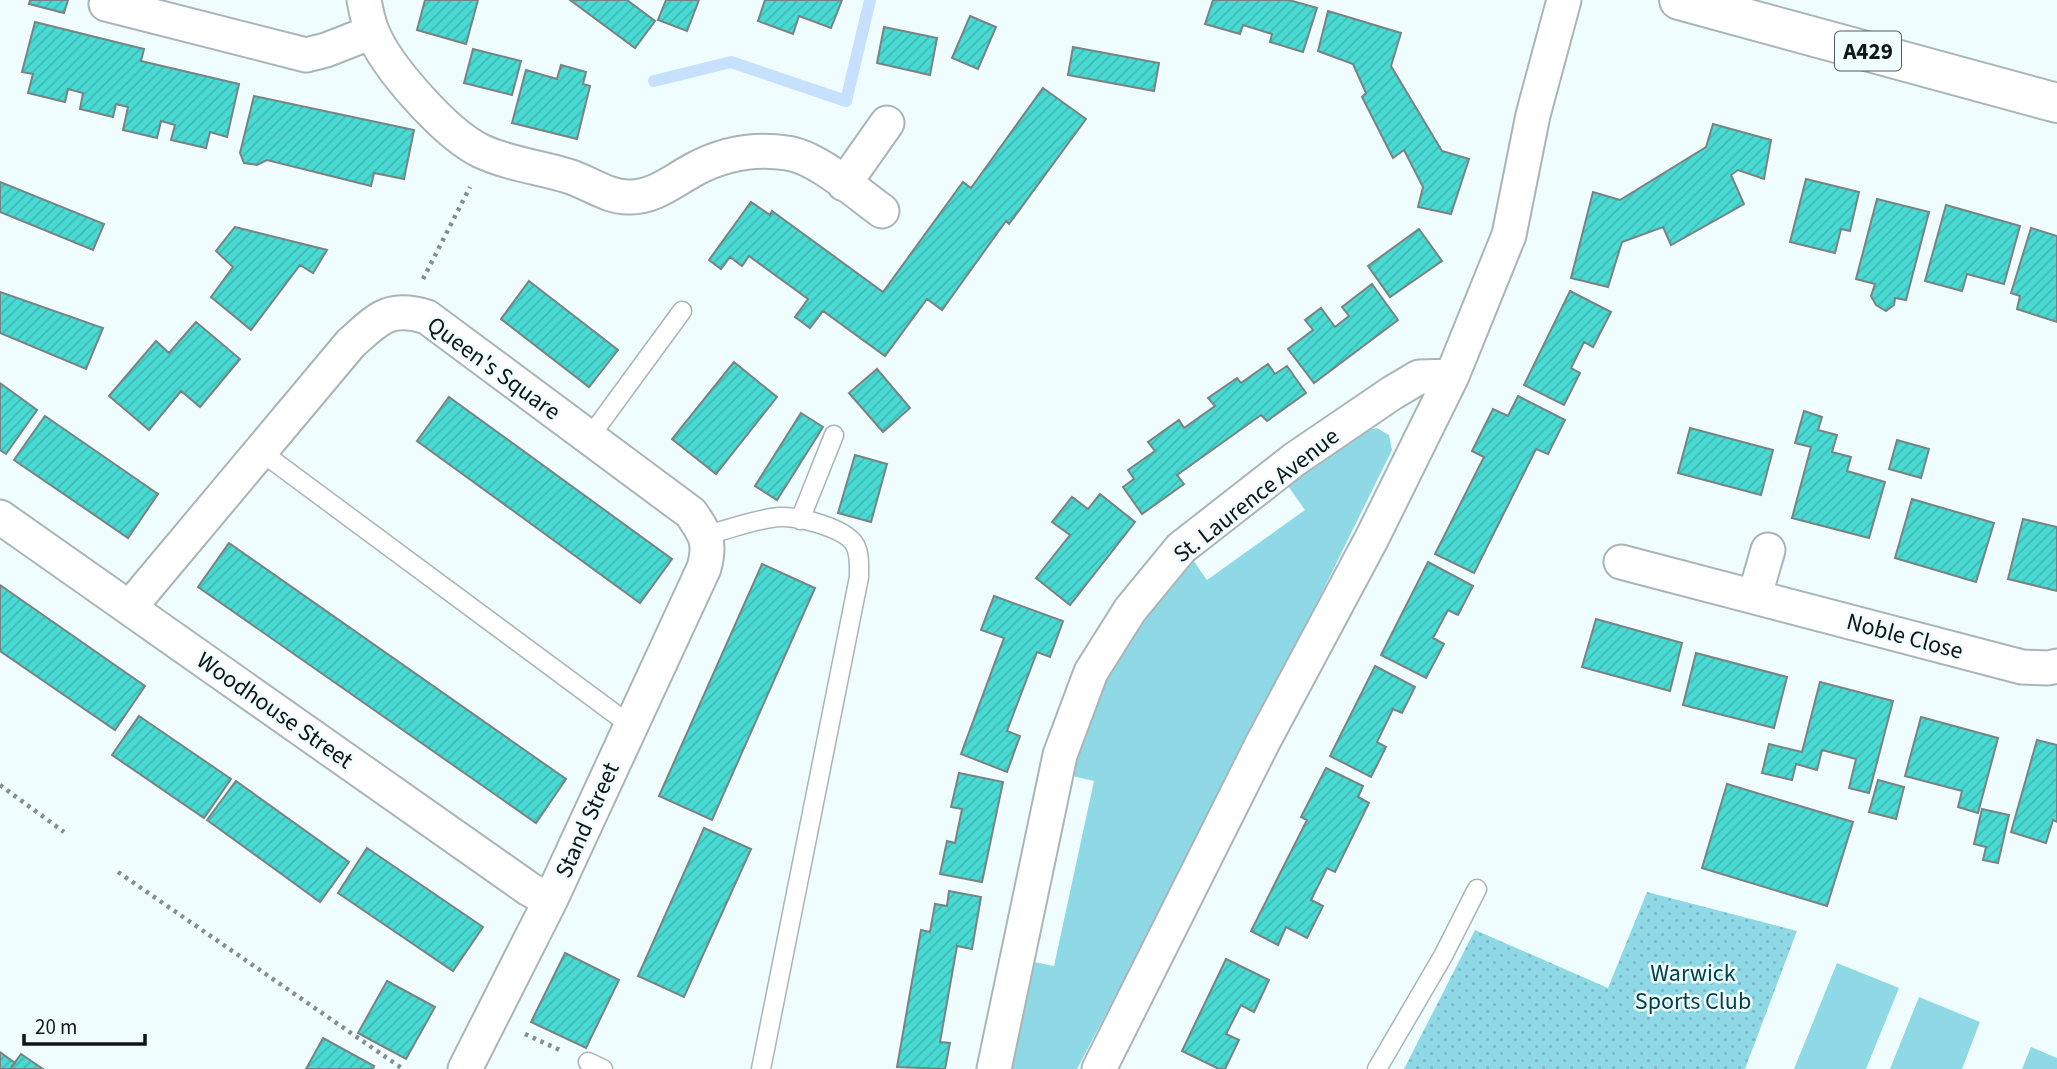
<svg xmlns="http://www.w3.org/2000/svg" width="2057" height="1069" viewBox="0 0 2057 1069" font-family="'Source Sans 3',sans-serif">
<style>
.grass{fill:#8fd9e7}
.park{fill:url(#park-dots)}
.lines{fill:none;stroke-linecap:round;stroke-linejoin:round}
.stream{stroke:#c7e0fd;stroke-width:12}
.building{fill:url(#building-hatch);stroke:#788483;stroke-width:2}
.lane-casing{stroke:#a9b5b7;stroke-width:21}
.street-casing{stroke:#a9b5b7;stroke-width:37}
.primary-casing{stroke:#a9b5b7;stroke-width:42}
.path{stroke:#848d8f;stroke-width:4.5;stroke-dasharray:3.5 5;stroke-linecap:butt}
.lane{stroke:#fff;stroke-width:18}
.street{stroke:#fff;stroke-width:33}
.primary{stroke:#fff;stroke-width:38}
.labels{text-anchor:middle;stroke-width:5;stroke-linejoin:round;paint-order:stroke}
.shield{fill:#f0fdff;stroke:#525a5b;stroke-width:2}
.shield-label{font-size:23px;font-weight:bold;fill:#0f1415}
.street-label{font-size:24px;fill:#0f1415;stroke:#f0fdff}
.park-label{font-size:24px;fill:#00424c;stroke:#f0fdff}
</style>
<defs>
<pattern id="park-dots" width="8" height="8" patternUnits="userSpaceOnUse" patternTransform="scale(1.75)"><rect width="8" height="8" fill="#8fd9e7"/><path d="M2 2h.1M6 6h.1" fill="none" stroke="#7ab9c5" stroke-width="1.8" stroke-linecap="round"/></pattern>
<pattern id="building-hatch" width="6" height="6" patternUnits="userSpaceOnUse" patternTransform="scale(1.75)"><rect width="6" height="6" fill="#49dad3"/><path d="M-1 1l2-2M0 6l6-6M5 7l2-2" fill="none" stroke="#3fbab4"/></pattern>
</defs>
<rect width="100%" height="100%" fill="#f0fdff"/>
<path class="grass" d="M1377,428L1389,435L1392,450L1237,765L1077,1069H1001L1024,960L1054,966L1094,781L1064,774L1098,677L1191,557L1207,580L1305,510L1288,486L1362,431Z
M1837,963L1899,988L1866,1069H1794Z
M1919,997L1980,1022L1962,1069H1890Z
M2031,1047L2057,1058V1069H2022Z"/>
<path class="park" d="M1647,892L1797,931L1745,1069H1404L1475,930L1608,988Z"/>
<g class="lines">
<path class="stream" d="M654,81L731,62L846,101L870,0"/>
</g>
<path class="building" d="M30,0H68L64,13L29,4Z
M425,0H478L466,44L417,30Z
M570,0H627L655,21L635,48Z
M666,0H699L687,31L658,20Z
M765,0H842L831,28L799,16L793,34L758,21Z
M1213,0H1289L1317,8L1303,52L1270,42L1272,34L1243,25L1240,34L1205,24Z
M1328,11L1401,33L1391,66L1442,151L1469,159L1451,214L1418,207L1423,187L1404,150L1393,158L1362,97L1366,93L1353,64L1318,51Z
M970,16L996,27L978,69L952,58Z
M35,22L144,49L141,61L239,84L227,137L210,132L206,148L171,140L175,125L161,121L157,138L123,130L128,107L116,104L113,117L80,109L83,93L68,89L65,102L28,93L33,74L22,72Z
M884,27L937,38L930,75L877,63Z
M1073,47L1159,63L1154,91L1068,75Z
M473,49L521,61L512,95L464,83Z
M561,65L586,72L583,84L590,86L577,139L512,123L526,70L557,79Z
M1043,88L1086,119L1009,224L1006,221L942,310L927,299L885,356L823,311L810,328L795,317L808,299L749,256L742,266L730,257L721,269L709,260L751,202L770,215L772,211L883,292L963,182L971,188Z
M254,96L414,130L404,179L374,173L371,186L267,160L257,165L244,163L240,153Z
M1713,124L1771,140L1764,179L1738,170L1731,175L1744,204L1671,245L1663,227L1622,242L1608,287L1571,278L1593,192L1620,200L1706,147Z
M1806,179L1859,192L1850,231L1841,229L1835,253L1790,242Z
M0,182L104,224L93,250L0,212Z
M1877,199L1929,212L1906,300L1895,298L1894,305L1886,311L1876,305L1871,296L1875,284L1856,279Z
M1946,205L2020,226L2004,284L1967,274L1962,291L1925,281Z
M235,227L327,250L313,273L300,265L251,330L211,297L233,267L216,251Z
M2031,228L2057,236V322L2017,309L2020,296L2011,293Z
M1419,229L1442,261L1390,297L1368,266Z
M529,281L618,350L589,387L501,319Z
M1372,284L1398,320L1314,383L1288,349L1313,330L1305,320L1321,308L1335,327L1349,316L1342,307Z
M1570,291L1611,312L1593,347L1584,342L1571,368L1580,373L1564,405L1524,385Z
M0,292L103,328L86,369L0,333Z
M196,322L240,359L200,407L181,391L149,430L109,396L156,341L169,353Z
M734,362L777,397L716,474L672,439Z
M1268,364L1275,374L1287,366L1306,393L1267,421L1261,415L1177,475L1184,484L1142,514L1123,487L1134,479L1128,470L1155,451L1148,442L1179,420L1184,428L1215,406L1208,398L1237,378L1241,383Z
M877,369L910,408L883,432L849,393Z
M0,383L37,410L6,454L0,450Z
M1518,396L1565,420L1548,454L1536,449L1474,573L1435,554L1484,457L1472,451L1493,409L1508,416Z
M449,397L672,559L640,603L417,441Z
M1804,411L1822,417L1818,430L1837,435L1832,452L1851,457L1847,471L1885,482L1869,538L1792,518L1811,447L1795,443Z
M801,413L823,427L777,500L755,486Z
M45,416L158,494L128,538L14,460Z
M1690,428L1773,450L1761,495L1678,473Z
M1897,440L1929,449L1921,478L1889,469Z
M855,455L887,464L871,522L838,513Z
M1100,494L1135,522L1070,605L1036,578L1070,535L1052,522L1072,497L1088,509Z
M1912,499L1994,523L1976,582L1895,558Z
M2023,519L2057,527V591L2008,579Z
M229,543L566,779L536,823L198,587Z
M1428,562L1473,586L1458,615L1448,610L1433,638L1444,644L1426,678L1381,655Z
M762,564L815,588L712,820L659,796Z
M0,585L145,686L115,730L0,651Z
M994,596L1063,621L1050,657L1037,652L1007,731L1020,736L1007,772L961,754L1004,638L981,630Z
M1596,619L1682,643L1670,691L1582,667Z
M1696,653L1787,677L1774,728L1683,705Z
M1375,666L1415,687L1402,713L1393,709L1377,742L1386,747L1371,777L1330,756Z
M1820,682L1893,701L1869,793L1849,788L1856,759L1822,750L1817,770L1796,764L1792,780L1762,773L1769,744L1802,752Z
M139,716L231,779L204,818L112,755Z
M1921,717L1998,738L1978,813L1958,807L1962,791L1905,776Z
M2037,740L2057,745V822L2053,820L2046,843L2011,832Z
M1326,768L1363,786L1358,797L1369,803L1335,872L1327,868L1311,900L1323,906L1307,938L1286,927L1278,945L1251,931L1307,820L1301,817Z
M959,773L1003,782L982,882L940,874L947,841L955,843L962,809L951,807Z
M1878,780L1904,787L1896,819L1869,812Z
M236,781L349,862L320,902L207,820Z
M1727,784L1853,822L1827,906L1702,868Z
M1982,809L2009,815L1998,863L1983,860L1986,847L1974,844Z
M704,828L751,849L684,997L638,976Z
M367,848L483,927L453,971L338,893Z
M949,891L981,897L972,949L957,946L940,1042L950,1043L945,1069L897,1067L921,930L930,932L935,904L947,906Z
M565,953L619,980L586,1048L531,1022Z
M1226,959L1269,980L1254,1012L1241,1005L1226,1034L1239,1040L1225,1069H1219L1182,1051Z
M387,981L435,1007L406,1059L358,1033Z
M323,1038L374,1066L373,1069H306Z
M0,1052L15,1063L10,1069H0Z
M21,1054L43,1069H10Z"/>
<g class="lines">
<g class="lane-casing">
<path id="lane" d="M589,438L682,311
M260,451L630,725
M800,520L834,435
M706,535C727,530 759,518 780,517C798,516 846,528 855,545C860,554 859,566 859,577L761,1069
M588,1062L603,1069
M1377,1069L1443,956L1477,889"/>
</g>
<g class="street-casing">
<path id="street" d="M364,0C366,11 368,21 372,31C386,67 446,134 481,151C509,164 539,167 568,176C588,182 607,197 628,197C654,198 674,180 695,169C725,153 754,148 787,153C817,157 857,193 882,211
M106,4L306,55L326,50L372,32
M844,184L887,123
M0,517L529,889L550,901
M1621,562L2022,667L2048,668L2057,666
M1755,595L1768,550
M130,607L351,343C378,319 389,305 427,317L691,513C706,535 711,542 704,568L550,901L465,1069
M994,1069L1060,755L1091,672L1130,610L1181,548L1295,459L1392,393L1419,377L1452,376
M1099,1069L1263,742L1372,538L1452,376L1509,235L1533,115L1564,0"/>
</g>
<g class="primary-casing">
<path id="primary" d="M1679,0L2057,103"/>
</g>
<path class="path" d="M423,279L470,187
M0,785L64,832
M118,872L403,1069
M525,1034L562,1051"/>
<use href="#lane" class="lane"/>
<use href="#street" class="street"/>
<use href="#primary" class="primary"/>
</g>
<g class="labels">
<rect class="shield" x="1835" y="31.5" width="66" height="39" rx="5"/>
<g class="shield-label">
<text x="1868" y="59">A429</text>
</g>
<g class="street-label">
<text transform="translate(494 368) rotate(36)" y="8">Queen's Square</text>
<text transform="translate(1256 495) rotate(-38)" y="8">St. Laurence Avenue</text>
<text transform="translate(1905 636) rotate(15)" y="8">Noble Close</text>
<text transform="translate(275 710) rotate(35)" y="8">Woodhouse Street</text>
<text transform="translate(587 820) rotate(-66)" y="8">Stand Street</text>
</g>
<g class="park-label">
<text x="1693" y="981">Warwick<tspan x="1693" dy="28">Sports Club</tspan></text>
</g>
</g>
<path d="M24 1034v10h121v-10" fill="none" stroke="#0f1415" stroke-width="3.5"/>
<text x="35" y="1034" font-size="21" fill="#0f1415" stroke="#f0fdff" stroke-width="5" paint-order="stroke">20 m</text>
</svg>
